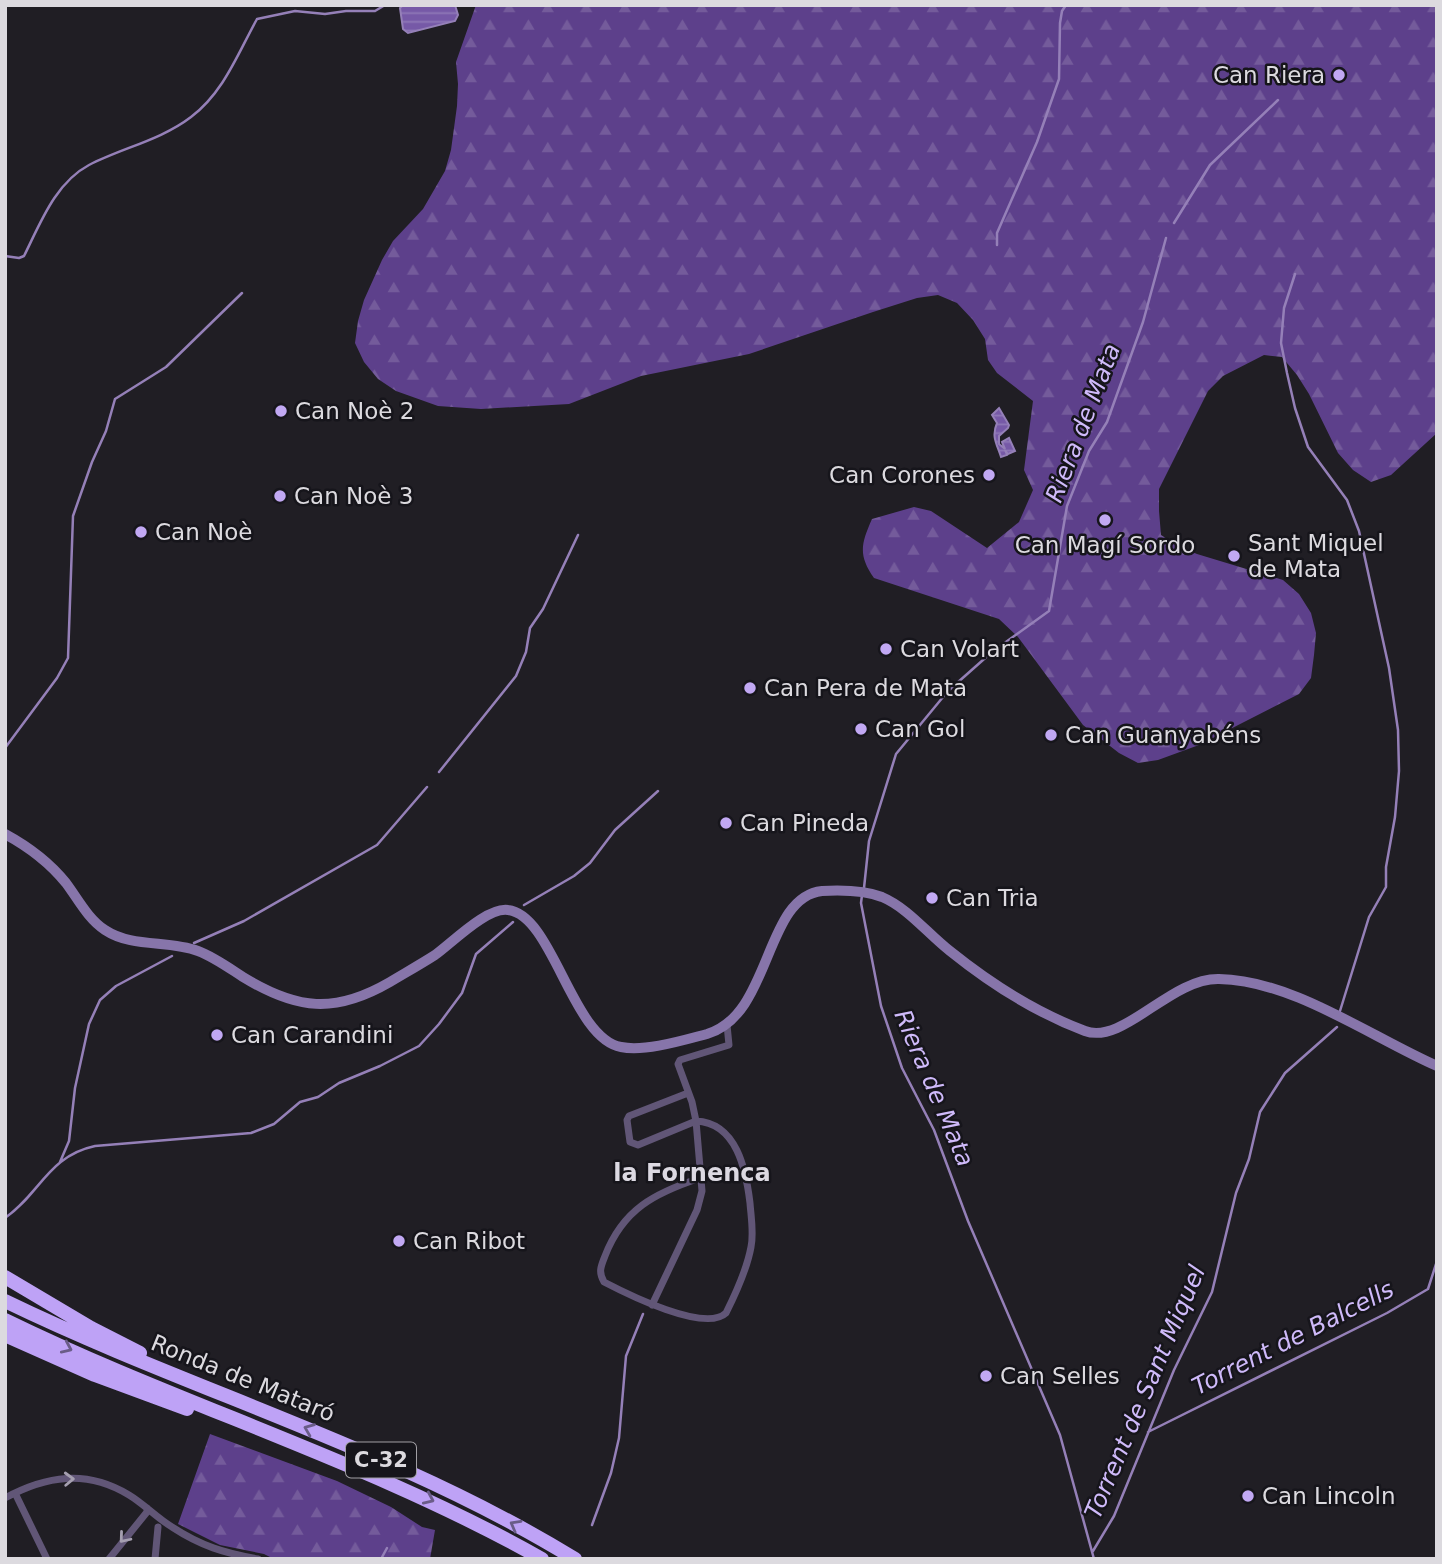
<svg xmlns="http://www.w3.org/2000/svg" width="1442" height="1564" viewBox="0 0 1442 1564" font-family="'DejaVu Sans',sans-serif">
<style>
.forest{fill:url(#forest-firs)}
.water{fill:url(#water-rules);stroke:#9580b8;stroke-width:2}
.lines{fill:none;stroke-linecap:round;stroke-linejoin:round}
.stream{stroke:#9580b8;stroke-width:2.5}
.street{stroke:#615677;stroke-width:7}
.secondary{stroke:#8775aa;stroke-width:10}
.highway{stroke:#bea2f6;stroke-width:14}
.oneway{stroke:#6a5c88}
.oneway2{stroke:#a59fb0}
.poi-dot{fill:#c1a8f3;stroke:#16151b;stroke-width:2.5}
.labels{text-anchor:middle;stroke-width:5;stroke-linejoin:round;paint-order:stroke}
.shield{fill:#16151b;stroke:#a19fa4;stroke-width:2}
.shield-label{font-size:21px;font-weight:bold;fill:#dcdadf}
.poi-label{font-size:23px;fill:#dcdadf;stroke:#16151b;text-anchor:start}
.street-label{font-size:23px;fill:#dcdadf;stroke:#16151b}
.water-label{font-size:24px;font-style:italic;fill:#cfbafa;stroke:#16151b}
.neighbourhood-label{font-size:24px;font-weight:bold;fill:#dcd9e2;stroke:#16151b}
</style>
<defs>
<pattern id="forest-firs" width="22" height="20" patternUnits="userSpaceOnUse" patternTransform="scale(1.75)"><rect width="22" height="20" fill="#5d408b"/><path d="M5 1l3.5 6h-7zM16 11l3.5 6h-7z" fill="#745b9b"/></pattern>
<pattern id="water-rules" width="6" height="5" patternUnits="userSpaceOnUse" patternTransform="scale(1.75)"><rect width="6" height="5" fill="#7659a7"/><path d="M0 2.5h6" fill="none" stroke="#8f78b7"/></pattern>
</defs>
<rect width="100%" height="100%" fill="#201e24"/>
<path class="forest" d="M476,5H1437V433L1391,475L1371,482L1353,470L1338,453L1309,394L1297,375L1282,357L1264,355L1223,376L1208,391L1159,489V511L1161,535L1178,546L1197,554L1283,580L1299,594L1311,613L1316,633L1314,655L1311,678L1299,694L1199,745L1158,760L1138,763L1119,753L1083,725L1018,637L999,619L874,578C858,555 861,544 872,519L914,507L931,511L987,548L1019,522L1033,490L1024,470L1033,401L997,373L988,360L985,339L973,320L957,303L938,295L917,298L873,312L749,354L641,376L569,404L481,409L438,406L396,391L378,379L364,362L355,343L358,321L364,300L382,260L393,241L423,209L445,171L451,150L457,106L458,84L456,62Z
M210,1434L337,1481L391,1507L422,1527L435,1530L430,1559H274L264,1554L220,1545L178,1524Z"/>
<path class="water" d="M403,5H455L458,15L455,21L408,33L403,29L400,8Z
M999,408L1009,425L1008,428L999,436V444L1005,449L1002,442L1009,438L1015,451L1008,454L1005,450L1007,455L1001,457C997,444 991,437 997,423L992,415Z"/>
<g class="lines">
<path class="stream" d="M1174,223L1210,165L1278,100
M997,245V233L1037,142L1059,79L1060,23L1062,11L1066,5
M5,256L19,258L24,256C40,224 55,183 89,165C122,148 161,140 191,117C224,92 238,53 257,19L295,11L325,14L346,11H375L385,5
M1295,274L1284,308L1281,343L1287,373L1295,408L1308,447L1347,500L1359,531L1389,668L1398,730L1399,771L1395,817L1386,867V887L1369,917L1340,1011
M5,748L57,678L68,658L73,516L92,462L106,431L115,399L166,367L242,293
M5,766V779
M439,772L516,676L526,652L530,628L543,609L578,535
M864,888L869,841L896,754L948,691L992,652L1049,611L1067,506L1089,451L1107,422L1143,322L1166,238
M862,895L861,903L881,1006L902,1068L934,1130L968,1221L1060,1435L1094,1559
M524,905L574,876L590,863L615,830L658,791
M194,943L244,921L377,845L427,787
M60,1162L69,1141L75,1088L89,1024L100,1000L116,986L172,956
M5,1218C40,1194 48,1156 95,1146L251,1133L274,1124L300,1102L318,1097L339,1083L380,1066L419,1046L439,1024L462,993L476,954L513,922
M1148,1432L1387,1313L1428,1289L1437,1261
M592,1525L611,1473L619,1438L626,1356L643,1314
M1093,1551L1114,1516L1174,1370L1212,1292L1236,1193L1249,1159L1260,1112L1285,1073L1337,1027
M381,1559L387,1548"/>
<path class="street" d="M688,1093L629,1116L627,1120L630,1142L638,1145L696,1121C737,1123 746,1170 750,1203C751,1217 754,1233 751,1247C747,1269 736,1293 726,1313C705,1333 627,1294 604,1282C598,1272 601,1266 605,1256C623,1209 655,1193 700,1178
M652,1305L697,1210L702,1191L696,1121L692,1102L678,1064L680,1060L729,1045L727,1025
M15,1493L47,1559
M5,1498C46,1476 86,1469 129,1495C144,1504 157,1518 172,1527C201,1546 224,1553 258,1559
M109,1559L147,1512V1508
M155,1559L158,1527"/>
<path class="secondary" d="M5,834C29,847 49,862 66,883C78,899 88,919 105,930C132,948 168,940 198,951C214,957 229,968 243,977C297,1010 335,1014 390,982C405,973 421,964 435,955C453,942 487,907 508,910C553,915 572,1038 621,1047C645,1052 684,1040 707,1034C772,1015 764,897 822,891C841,890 864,890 882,897C908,908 928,934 950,951C991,984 1037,1013 1085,1031C1124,1045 1170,978 1219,979C1292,980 1371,1037 1437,1066"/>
<path class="highway" d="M5,1277L91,1328L140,1353
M5,1301C193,1392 396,1449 575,1559
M5,1320C181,1406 371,1462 542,1559
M5,1335L95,1375L187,1409"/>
</g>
<defs><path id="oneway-chevron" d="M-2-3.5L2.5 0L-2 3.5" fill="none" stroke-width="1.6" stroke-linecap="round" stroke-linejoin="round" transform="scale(1.75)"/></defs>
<g class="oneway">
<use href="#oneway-chevron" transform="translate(67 1348) rotate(24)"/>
<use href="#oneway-chevron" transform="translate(309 1429) rotate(-158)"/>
<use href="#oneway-chevron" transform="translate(429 1499) rotate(24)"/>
<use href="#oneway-chevron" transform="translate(515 1525) rotate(-151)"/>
</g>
<g class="oneway2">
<use href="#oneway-chevron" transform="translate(69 1479) rotate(-2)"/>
<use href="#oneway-chevron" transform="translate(124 1538) rotate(130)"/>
</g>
<g class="poi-dot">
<circle cx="1339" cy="75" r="7"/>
<circle cx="281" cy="411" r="7"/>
<circle cx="989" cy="475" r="7"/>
<circle cx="280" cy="496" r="7"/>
<circle cx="1105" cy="520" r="7"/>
<circle cx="141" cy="532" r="7"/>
<circle cx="1234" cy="556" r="7"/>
<circle cx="886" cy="649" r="7"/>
<circle cx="750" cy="688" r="7"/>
<circle cx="861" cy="729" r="7"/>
<circle cx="1051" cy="735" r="7"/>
<circle cx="726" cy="823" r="7"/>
<circle cx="932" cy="898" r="7"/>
<circle cx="217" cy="1035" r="7"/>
<circle cx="399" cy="1241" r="7"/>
<circle cx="986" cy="1376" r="7"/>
<circle cx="1248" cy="1496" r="7"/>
</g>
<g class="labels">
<rect class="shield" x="346" y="1442.5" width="70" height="35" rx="5"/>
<g class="shield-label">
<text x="381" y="1467">C-32</text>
</g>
<g class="poi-label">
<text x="1325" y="83" text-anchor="end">Can Riera</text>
<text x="295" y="419">Can Noè 2</text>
<text x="975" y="483" text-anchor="end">Can Corones</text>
<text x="294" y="504">Can Noè 3</text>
<text x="155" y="540">Can Noè</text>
<text x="1248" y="551">Sant Miquel<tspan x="1248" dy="26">de Mata</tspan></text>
<text x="1105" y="553" text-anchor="middle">Can Magí Sordo</text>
<text x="900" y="657">Can Volart</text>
<text x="764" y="696">Can Pera de Mata</text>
<text x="875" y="737">Can Gol</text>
<text x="1065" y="743">Can Guanyabéns</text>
<text x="740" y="831">Can Pineda</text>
<text x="946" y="906">Can Tria</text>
<text x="231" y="1043">Can Carandini</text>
<text x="413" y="1249">Can Ribot</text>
<text x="1000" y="1384">Can Selles</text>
<text x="1262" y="1504">Can Lincoln</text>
</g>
<g class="street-label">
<text transform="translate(243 1378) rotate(22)" y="8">Ronda de Mataró</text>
</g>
<g class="water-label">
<text transform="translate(1083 423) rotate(-69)" y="8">Riera de Mata</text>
<text transform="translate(934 1088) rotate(67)" y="8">Riera de Mata</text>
<text transform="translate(1293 1338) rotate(-27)" y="8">Torrent de Balcells</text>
<text transform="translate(1145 1392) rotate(-67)" y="8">Torrent de Sant Miquel</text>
</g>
<g class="neighbourhood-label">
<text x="692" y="1181">la Fornenca</text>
</g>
</g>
<rect width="1442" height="1564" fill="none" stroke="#dcdadf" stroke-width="14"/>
</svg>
